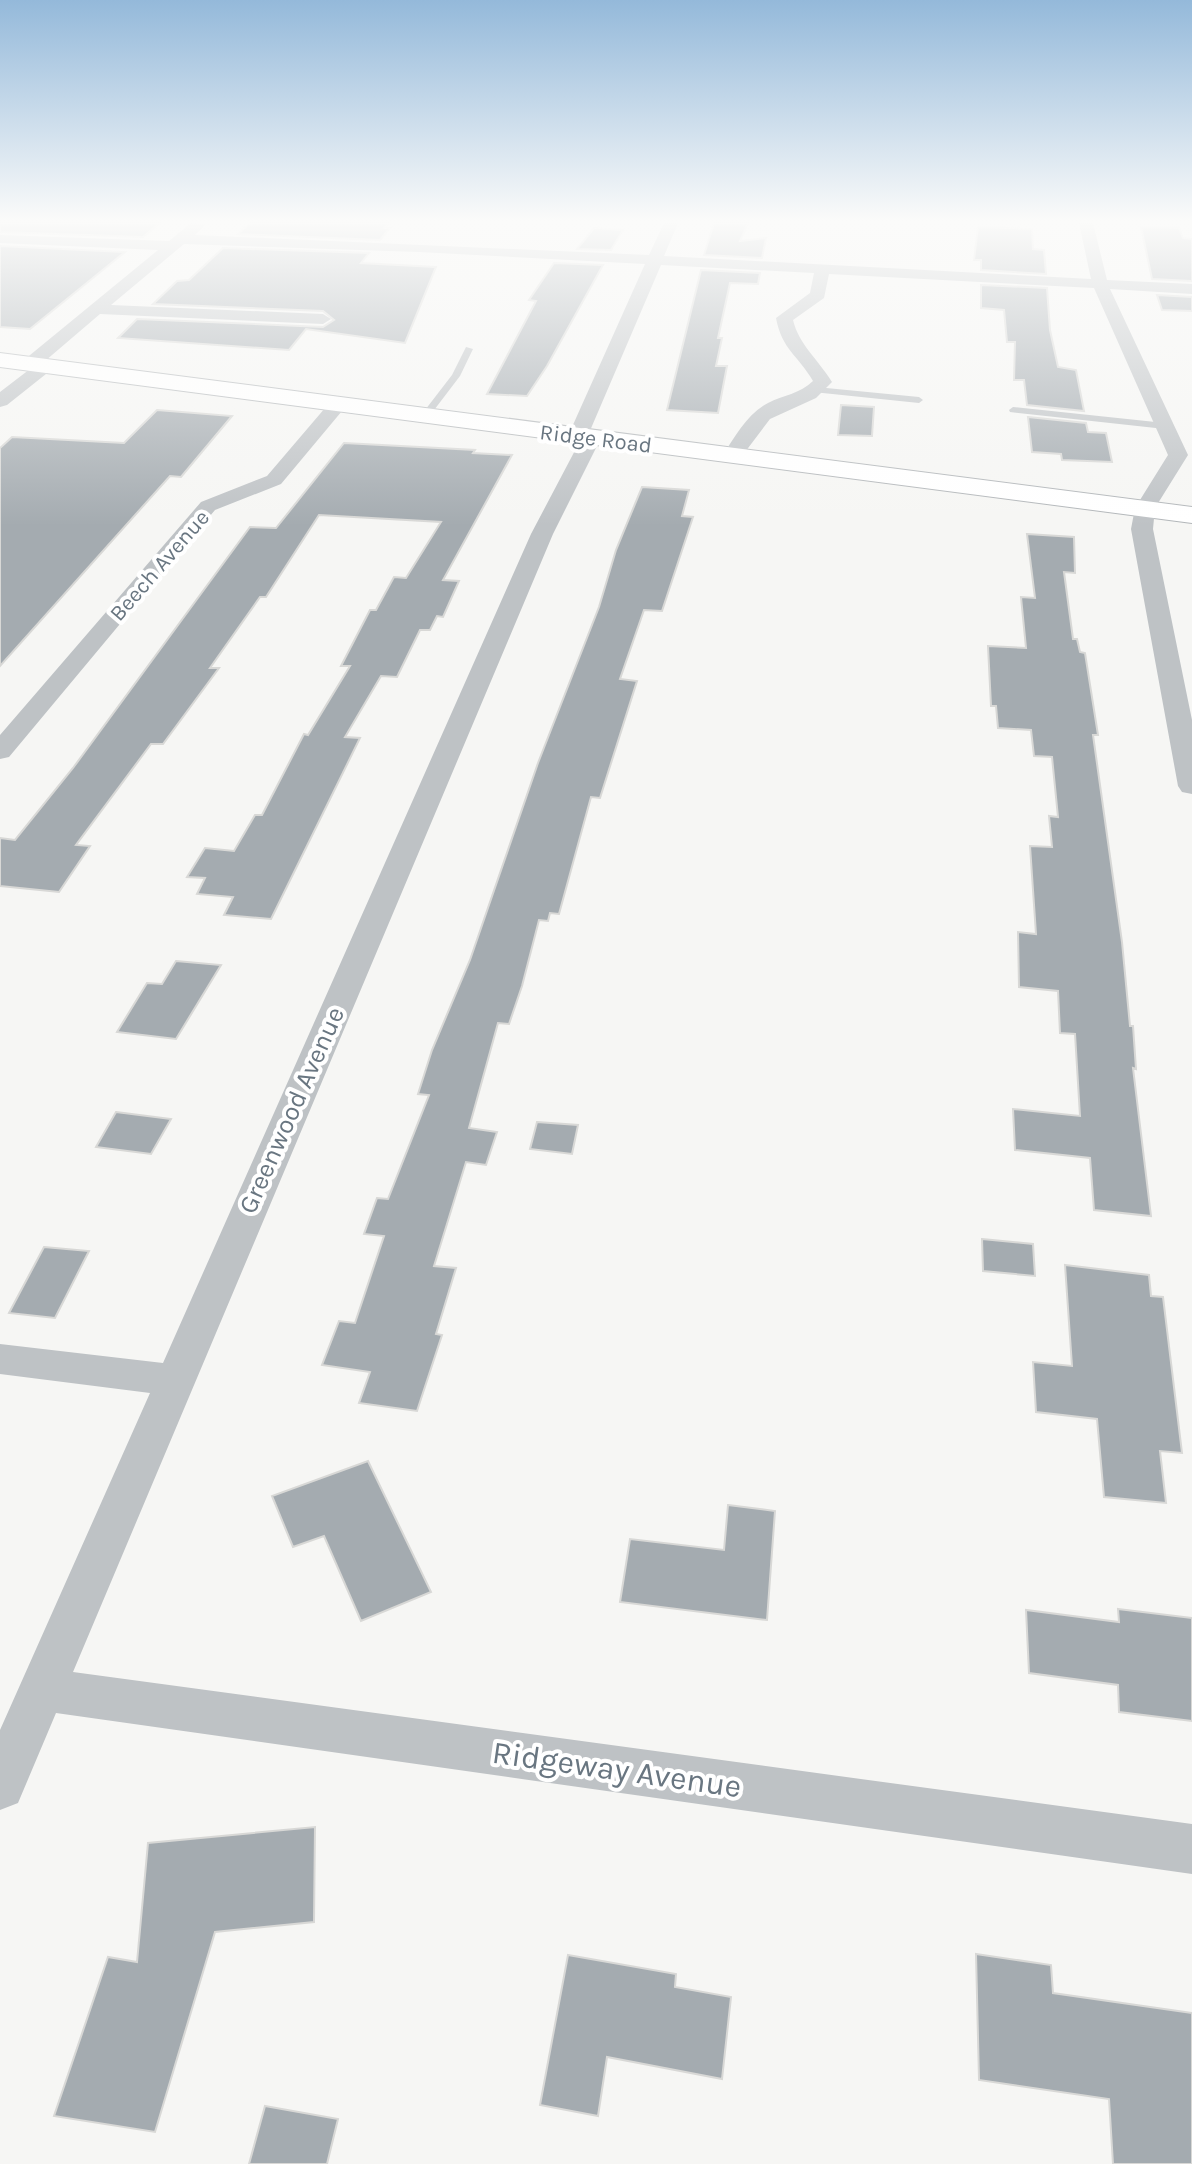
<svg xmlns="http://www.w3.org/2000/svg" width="1192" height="2164" viewBox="0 0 1192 2164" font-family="Karla,sans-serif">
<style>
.building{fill:#a4abb0;stroke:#d8d8d6;stroke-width:2}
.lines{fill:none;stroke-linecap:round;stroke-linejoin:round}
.primary-casing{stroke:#b2b6b9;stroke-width:2}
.service{fill:#bec2c5;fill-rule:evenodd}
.minor{fill:#bec2c5;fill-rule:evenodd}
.primary{fill:#fff;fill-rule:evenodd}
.labels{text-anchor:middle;stroke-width:8;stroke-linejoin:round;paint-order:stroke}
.far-street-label{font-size:22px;fill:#697681;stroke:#fff}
.street-label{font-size:26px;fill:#697681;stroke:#fff}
.near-street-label{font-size:32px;fill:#697681;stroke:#fff}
</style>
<rect width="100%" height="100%" fill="#f6f6f4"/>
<path class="building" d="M0,223H160L143,237L0,232Z
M250,223H389L384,228H390L380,240L238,234Z
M714,223H748L740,241L766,238L762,258L704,255Z
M978,227L1032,229L1033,249L1044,250L1046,274L981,270V260H974Z
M1141,227L1179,228L1183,238L1192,239V281L1152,279Z
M594,228L623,230L611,250L577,249Z
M0,246L125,252L30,329L0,327Z
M223,248L369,253L361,263L436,267L405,343L306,329L289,350L118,338L137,319L323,327L334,320L323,311L153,304L177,281L189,280Z
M554,263L603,265L547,366L527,396L487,394L536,301L529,300Z
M701,270L760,273L758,284L730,283L718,338H722L716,366H727L718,413L667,410Z
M981,285L1047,288L1050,330L1058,367L1076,370L1084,411L1027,405L1024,380H1014L1015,342H1007L1004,310L981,308Z
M1157,295L1192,297V311L1162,310Z
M841,405L874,407L872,436L838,435Z
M157,410L232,416L181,477L170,476L0,666V448L12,437L124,443Z
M1028,417L1086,423L1088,432L1106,433L1112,462L1062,460L1061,454L1032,452Z
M344,443L475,450L473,453L512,455L443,580L459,581L443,617L437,616L430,630H420L397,677L381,676L345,737L360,738L271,919L224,915L233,897L197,894L205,878L187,877L205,848L234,851L255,815H262L304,734L308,735L350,666H341L370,610H376L394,577L406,578L441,522L319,515L266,597H260L210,668H219L163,744H151L76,845L90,846L59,892L0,886V838L15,840L73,768L250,527L276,528Z
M642,487L689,490L682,516L693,517L662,611L644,610L620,679L637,681L600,798L591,797L559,914L550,913L548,921L539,920L522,986L509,1024L498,1023L469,1128L497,1132L486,1165L466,1162L434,1266L456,1268L436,1334L442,1335L417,1411L359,1403L370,1372L322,1365L339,1321L355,1323L384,1236L364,1234L377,1198L388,1199L429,1095L418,1094L432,1050L470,960L538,763L599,607L616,550Z
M1027,534L1074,537L1075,573L1064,572L1073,639H1077L1080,652L1085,653L1098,735H1093L1122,942L1130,1026H1133L1136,1069L1133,1068L1151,1216L1094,1210L1090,1158L1015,1150L1013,1109L1080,1116L1075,1034L1060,1033L1058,991L1019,987L1018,932L1036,934L1030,846L1052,847L1049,816L1058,817L1052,757L1034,756L1031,730L998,728L996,706H991L988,646L1026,648L1021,597L1035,598Z
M176,961L221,965L176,1039L117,1032L147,983L162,984Z
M116,1112L171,1119L151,1154L96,1147Z
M537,1122L578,1125L572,1154L530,1149Z
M982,1239L1033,1244L1035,1276L983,1271Z
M44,1247L89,1251L55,1318L9,1313Z
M1065,1265L1149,1275L1151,1296L1163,1297L1182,1453L1160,1451L1166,1503L1104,1497L1097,1419L1036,1412L1033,1362L1072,1366Z
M368,1461L431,1592L361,1621L324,1536L293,1547L272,1496Z
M728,1505L775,1511L767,1620L620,1602L630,1539L724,1550Z
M1118,1609L1192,1618V1721L1119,1712L1118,1685L1029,1673L1026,1610L1119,1622Z
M315,1827L314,1922L215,1932L155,2132L54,2116L108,1957L137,1962L148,1843Z
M976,1954L1051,1965L1053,1993L1192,2013V2164H1113L1109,2099L979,2080Z
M568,1955L676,1974L675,1987L731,1997L722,2079L607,2057L598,2116L540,2105Z
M265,2106L338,2119L327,2164H249Z"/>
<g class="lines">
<g class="primary-casing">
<path id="primary" d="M0,353L1192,507V523L0,367Z"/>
</g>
<path class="service" d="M466,347L473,349L460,376L428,418H422V414L452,375Z
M816,387L919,397L923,400L919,403L813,392L812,390Z
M1013,407L1165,423L1170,426L1165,429L1010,412L1009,410Z"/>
<path class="minor" d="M191,223L206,224L195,235L649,255L664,223H678L664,256L1091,279L1079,223H1093L1107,280L1192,284V294L1110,289L1188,455L1155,508L1153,529L1192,720V794L1182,792L1178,786L1131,529L1135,508L1168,455L1094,288L829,274L824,298L793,320C799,345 818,359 832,382L816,398L770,419L739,460L732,462L722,456C735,437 747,414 768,403C783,395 800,394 813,381C798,355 782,350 776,318L810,293L814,273L661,265L589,433L598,434L601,438L553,534L73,1672L1192,1824V1874L56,1713L18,1803L0,1810V1730L150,1393L0,1374V1344L163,1363L531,534L580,441L571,440L568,436L645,264L419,252L184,244L111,305L323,314L331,319L323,324L100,314L45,361L51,362L54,366L51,370L7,405L0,407V392L30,369L21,364L24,360L158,250L0,243V235L169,241Z
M338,399L347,405L281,484L215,510L9,757L0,759V735L201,502L267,476L331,401Z"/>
<use href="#primary" class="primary"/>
</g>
<linearGradient id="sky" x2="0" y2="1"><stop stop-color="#94b9da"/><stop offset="0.42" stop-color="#fbfbfa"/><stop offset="1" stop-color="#fbfbfa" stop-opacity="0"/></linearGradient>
<rect width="1192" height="526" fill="url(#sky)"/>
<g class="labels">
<g class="far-street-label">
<text transform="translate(596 438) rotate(7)" y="8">Ridge Road</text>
<text transform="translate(159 565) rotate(-49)" y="8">Beech Avenue</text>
</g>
<g class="street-label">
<text transform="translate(291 1110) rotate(-66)" y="9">Greenwood Avenue</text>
</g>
<g class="near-street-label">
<text transform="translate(617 1769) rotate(8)" y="11">Ridgeway Avenue</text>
</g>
</g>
</svg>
